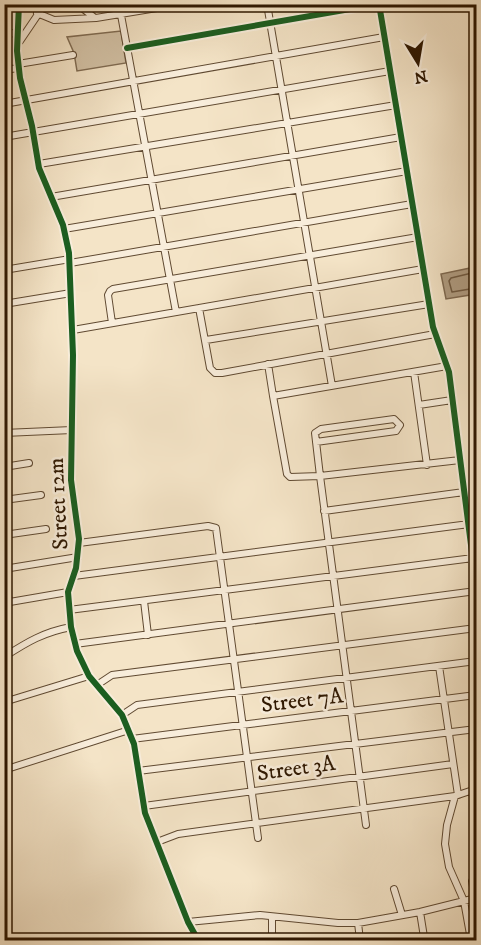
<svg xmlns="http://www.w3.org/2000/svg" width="481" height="945" viewBox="0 0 481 945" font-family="'IM FELL DW Pica',serif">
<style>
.green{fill:#d2c1a5;stroke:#806c53;stroke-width:1.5}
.water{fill:#b19e84;stroke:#7d6850;stroke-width:1.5}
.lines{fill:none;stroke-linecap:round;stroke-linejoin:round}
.shore{stroke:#705a42;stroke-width:1.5}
.minor-casing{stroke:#604a32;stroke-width:8}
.minor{stroke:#f8eddb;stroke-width:6}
.cycleway-casing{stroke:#f8eddb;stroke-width:10}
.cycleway{stroke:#1b5e20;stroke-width:6}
.labels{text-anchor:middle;stroke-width:5;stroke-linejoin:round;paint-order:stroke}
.street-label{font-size:22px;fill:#2e1701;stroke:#f8eddb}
</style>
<rect width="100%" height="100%" fill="#f4e4c7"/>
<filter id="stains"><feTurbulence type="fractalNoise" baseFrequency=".00333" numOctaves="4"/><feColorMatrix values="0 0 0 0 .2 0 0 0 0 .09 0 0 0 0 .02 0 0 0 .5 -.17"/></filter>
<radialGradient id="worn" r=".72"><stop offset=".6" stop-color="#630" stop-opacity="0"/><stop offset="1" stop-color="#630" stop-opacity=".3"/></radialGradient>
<path class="green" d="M121,31L126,63L77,71L74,53L67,37Z"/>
<path class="water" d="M475,267L476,294L446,299L441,274Z"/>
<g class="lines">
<path class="shore" d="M476,272L451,278L449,281L452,292L476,288"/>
<g class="minor-casing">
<path id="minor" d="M19,4L17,51L20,78L32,126L39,168L63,225L69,253L73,355L71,480L79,539L76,568L68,592L71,627L77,651L89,676L122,715L134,744L145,813L188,922L198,940
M77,4L95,18
M267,4L332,386
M37,13L54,20L96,18L181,4
M121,15L176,312
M4,35L19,32
M20,41L45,4
M127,48L379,4L433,327L449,372L476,584
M18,64L73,55
M4,70L18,68
M4,104L384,37
M4,137L390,71
M39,164L396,105
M51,197L401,137
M64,229L407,171
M70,263L412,204
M4,270L70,259
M4,304L71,293
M199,308L210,368L215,373H222L435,334
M112,323L108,295L110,291L113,289L418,237
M73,330L423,269
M206,340L429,304
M268,364L273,396L447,366
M414,372L427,465
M273,396L287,474L290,477L320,476L315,433L321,429L394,419L400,425L396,431L316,442
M419,405L452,400
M4,433L72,430
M4,467L29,463
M4,500L41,495
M324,511L464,492
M4,535L46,529
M79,543L208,526L216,528L258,838
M4,569L78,557
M4,573L9,602
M74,576L469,524
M144,601L148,635
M4,603L68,592
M69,610L473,558
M75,644L476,591
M4,657C27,642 44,632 71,627
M439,666L458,795
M97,685L112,675L476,628
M4,702L89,676
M122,715L137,705L476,661
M132,739L476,695
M4,770L129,730
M138,771L476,729
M472,790L476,812
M144,806L453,764
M366,825L320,476L460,460
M157,842L178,834L455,796
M394,889L402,915
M475,898L472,881L476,876
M420,912L424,937
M188,922L260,915L338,923H358L420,912L476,898
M358,923L360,940
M272,940V917
M407,940L424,937V940
M471,940L464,901L449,867L445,844L447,825L455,796L476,789"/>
</g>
<use href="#minor" class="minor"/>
<g class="cycleway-casing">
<path id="cycleway" d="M19,4L17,51L20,78L32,126L39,168L63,225L69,253L73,355L71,480L79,539L76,568L68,592L71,627L77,651L89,676L122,715L134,744L145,813L188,922L198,940
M127,48L379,4L433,327L449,372L476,584"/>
</g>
<use href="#cycleway" class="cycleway"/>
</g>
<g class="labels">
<g class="street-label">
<text transform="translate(57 504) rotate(-93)" y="8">Street 12m</text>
<text transform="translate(302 699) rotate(-7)" y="8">Street 7A</text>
<text transform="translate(296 767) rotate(-8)" y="8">Street 3A</text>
</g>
</g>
<rect width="481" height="945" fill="none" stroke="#f4e4c7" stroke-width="24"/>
<rect x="6" y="6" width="469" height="933" fill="none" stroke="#2e1701" stroke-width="3"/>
<rect x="12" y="12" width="457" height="921" fill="none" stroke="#2e1701" stroke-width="1.5"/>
<g transform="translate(418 63) rotate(169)" stroke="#f8eddb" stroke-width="4.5" paint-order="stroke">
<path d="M0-4.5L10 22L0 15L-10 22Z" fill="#2e1701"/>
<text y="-9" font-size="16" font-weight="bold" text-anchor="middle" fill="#2e1701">N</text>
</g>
<rect width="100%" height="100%" filter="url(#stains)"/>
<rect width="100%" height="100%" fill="url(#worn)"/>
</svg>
